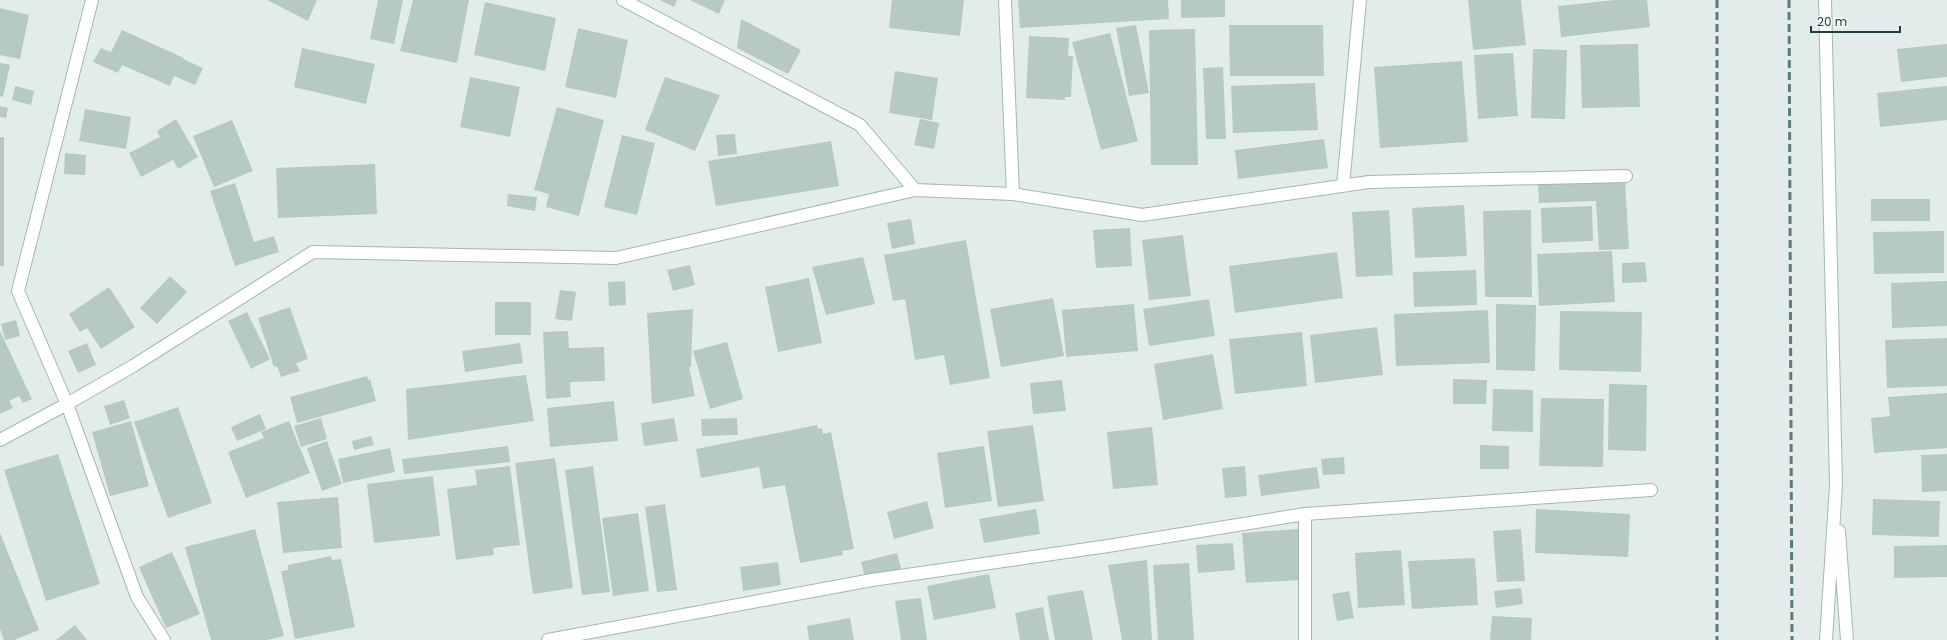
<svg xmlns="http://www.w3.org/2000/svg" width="1947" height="640" viewBox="0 0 1947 640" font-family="Poppins,sans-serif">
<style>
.building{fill:#b7c9c4}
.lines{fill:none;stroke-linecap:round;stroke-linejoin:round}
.street-casing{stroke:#a4b6b4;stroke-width:14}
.street{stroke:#fff;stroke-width:12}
.rail{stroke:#5a7c7a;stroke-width:3;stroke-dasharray:8 4;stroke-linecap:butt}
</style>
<rect width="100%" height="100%" fill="#e2edeb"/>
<path class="building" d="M267,0H317L308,21Z
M378,0H403L394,44L370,39Z
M413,0H469L457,63L400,51Z
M660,0H677L674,7Z
M690,0H725L719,14Z
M892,0H964L960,36L889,28Z
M1018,0H1168L1169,19L1020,28Z
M1181,0H1225V17L1181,18Z
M1468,0H1521L1526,45L1473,50Z
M1615,0H1647L1650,27L1561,37L1558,6Z
M485,2L556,18L545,71L474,55Z
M0,8L29,15L20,59L0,55Z
M741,19L801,50L788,74L737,48Z
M1136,25L1149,93L1129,96L1116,28Z
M1229,25H1323L1324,76H1230Z
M578,28L628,40L616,98L565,87Z
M1195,29L1198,165H1151L1149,30Z
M122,30L184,58L183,59L203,68L195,85L174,76L170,86L122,65L118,73L93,62L101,48L111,52Z
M1110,33L1138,141L1101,150L1072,42Z
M1029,36L1069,38L1068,56H1073L1071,97H1065V100L1026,98Z
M1638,44L1640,107L1582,108L1580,45Z
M1947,44V77L1901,82L1897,49Z
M302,48L375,64L366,104L294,87Z
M1533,49L1567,50L1565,119L1531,118Z
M1513,53L1518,116L1478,119L1474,55Z
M1462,61L1468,142L1380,148L1374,67Z
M0,63L10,65L3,97L0,96Z
M1223,67L1226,139H1206L1203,68Z
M895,71L938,78L932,120L889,113Z
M470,77L520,87L510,137L460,127Z
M665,77L720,95L695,151L645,130Z
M1315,83L1318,130L1233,133L1231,86Z
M15,86L34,91L31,105L12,100Z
M1947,86V120L1880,127L1877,93Z
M0,106L8,108L6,118L0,117Z
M557,107L604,120L579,216L546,207L549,194L534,190Z
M85,109L131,117L126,149L79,141Z
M176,119L198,157L178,169L173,160L141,177L129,153L160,137L157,131Z
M920,119L939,123L934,149L914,145Z
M232,120L253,171L214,187L193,136Z
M735,134L737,154L718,156L716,135Z
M622,135L655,143L637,215L604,207Z
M0,137H4V266H0Z
M1324,139L1328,168L1238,179L1235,150Z
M831,141L839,186L716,206L708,161Z
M65,153L86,155L85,175L64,174Z
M375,164L377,214L278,218L276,168Z
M1625,180L1629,249L1599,250L1596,201L1539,203L1538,184Z
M235,183L254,242L274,236L279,252L235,266L210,191Z
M508,194L537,197L535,211L507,206Z
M1871,199H1930V221H1871Z
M1464,205L1467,256L1415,258L1412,208Z
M1592,206L1593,241L1542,243L1541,208Z
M1389,210L1393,275L1356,277L1352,212Z
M1531,210L1532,297H1485L1483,211Z
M911,219L915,244L892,249L887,223Z
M1130,228L1132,266L1096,268L1093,230Z
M1944,231V273L1874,274L1873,232Z
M1183,235L1191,296L1149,300L1142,240Z
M966,240L990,378L950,385L944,355L915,360L905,299L893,301L884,255Z
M1612,251L1615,302L1539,306L1537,254Z
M1337,252L1343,298L1235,313L1229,266Z
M863,257L875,304L826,315L812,267Z
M1645,262L1647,282L1622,283V263Z
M690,265L695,285L673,291L667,270Z
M1476,270L1477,305L1414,307L1413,272Z
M170,276L187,292L157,324L140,308Z
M809,278L822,343L778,352L765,287Z
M625,281L626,305L609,306L608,282Z
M1947,281V326L1892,328L1891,283Z
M109,287L135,327L101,349L87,328L80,332L69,314Z
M560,290L576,292L572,321L555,319Z
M1053,298L1064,356L1001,367L990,309Z
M1209,299L1215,336L1149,346L1143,309Z
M495,302H531V335H495Z
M1134,304L1138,351L1066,357L1062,310Z
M1496,304L1536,305L1535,371L1496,370Z
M290,307L308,359L296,363L300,371L281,377L278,368L276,366L274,367L258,318Z
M693,309L691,367H689L695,396L652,404L647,313Z
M1488,310L1490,363L1396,366L1394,314Z
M1560,311L1642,312L1641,372L1559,370Z
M247,312L270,359L251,369L228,321Z
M16,320L20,336L5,340L1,324Z
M1377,327L1383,375L1315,383L1310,335Z
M0,331L32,399L23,403L19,396L9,401L13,408L0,414Z
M568,331L569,348L604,347L605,381L570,382L571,397L546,399L543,332Z
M1302,332L1307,386L1235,394L1229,339Z
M1947,338V386L1887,388L1885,340Z
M727,342L743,399L710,409L693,351Z
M87,343L96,365L78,373L68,351Z
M520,343L523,363L465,372L462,351Z
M1213,354L1223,409L1163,420L1154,364Z
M526,375L534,421L408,440L406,389Z
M367,376L368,380L370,379L376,401L297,423L290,397Z
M1453,379L1487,380L1486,404H1453Z
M1062,380L1066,411L1033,414L1030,383Z
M1609,384L1647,385L1646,451L1608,450Z
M1493,389L1533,390V432L1492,431Z
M1947,393V448L1874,453L1871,418L1890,416L1888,397Z
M1541,398L1604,399L1603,467L1539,466Z
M124,400L130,418L110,425L104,406Z
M614,401L618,441L550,447L547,408Z
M178,407L212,503L168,518L134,422Z
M260,414L266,429L237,441L231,427Z
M321,418L327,439L301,447L294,426Z
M674,418L678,441L644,446L641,423Z
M737,418L738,435L702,436L701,419Z
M131,421L149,486L110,496L92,432Z
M289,421L310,473L246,498L228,452L264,438L261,432Z
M817,425L818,429L822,428L823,434L831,432L854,549L842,551L843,555L800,563L785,485L763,489L759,467L701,478L696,449Z
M1033,425L1044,501L998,507L987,431Z
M1152,427L1158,485L1113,489L1107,432Z
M371,436L374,445L354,450L352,441Z
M327,441L342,484L322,491L307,448Z
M1480,445L1509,446V469H1480Z
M508,446L510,462L404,474L402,459Z
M984,446L992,501L945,508L937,453Z
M390,448L395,472L343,483L338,459Z
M58,454L100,584L46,601L4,470Z
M1947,454V491L1922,492L1921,455Z
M1344,457L1345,474L1323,475L1321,459Z
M555,458L573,588L533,594L515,463Z
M510,466L520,545L493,548L494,555L456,560L447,489L477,485L475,470Z
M593,466L610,592L582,595L565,470Z
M1245,466L1247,496L1225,498L1222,468Z
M1317,467L1320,488L1261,496L1258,475Z
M433,476L440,536L374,543L367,484Z
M338,497L342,548L283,553L277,502Z
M1873,499L1940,501L1939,537L1872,535Z
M927,501L934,528L894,539L887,512Z
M665,504L677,590L657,592L645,507Z
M1036,509L1040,534L984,543L979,519Z
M1536,509L1630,514L1628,557L1535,553Z
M638,513L649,591L613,596L602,518Z
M255,529L284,636L267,640H211L185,547Z
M1298,529L1301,580L1246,583L1242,533Z
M1521,529L1525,581L1497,582L1493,531Z
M0,533L39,630L14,640H4L0,629Z
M1233,543L1235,570L1198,573L1196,545Z
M1947,545V577L1894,578V546Z
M1401,550L1405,605L1358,608L1355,553Z
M172,552L200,614L166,628L139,567Z
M897,553L902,572L866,581L861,562Z
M331,556L332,560L341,559L355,627L295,639L281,571L288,570V565Z
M1475,558L1478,605L1412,609L1408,561Z
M1147,560L1152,640H1122L1108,565Z
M778,562L781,585L743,591L740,567Z
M1189,563L1194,640H1158L1153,565Z
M989,574L996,608L934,620L927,586Z
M1521,588L1523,604L1496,608L1494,591Z
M1083,590L1093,640H1055L1047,596Z
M1349,591L1354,618L1337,621L1332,594Z
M921,598L927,640H901L895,601Z
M1043,607L1049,640H1020L1015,613Z
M1492,616L1532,618L1531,640H1490Z
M850,618L854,640H809L807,626Z
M75,625L87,640H56Z"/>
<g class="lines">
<g class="street-casing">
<path id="street" d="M92,0L18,291L67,404L137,597L164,640
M623,0L860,125L915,190
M1005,0L1013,194
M1825,0L1836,485L1826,640
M1343,186L1360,0
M0,440L67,404L133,366L313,252L616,258L915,190L1013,194L1142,215L1369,182L1626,176
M1839,531L1847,640
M548,640L872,580L1108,546L1305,514L1651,490
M1305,640V514"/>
</g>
<use href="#street" class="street"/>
<path class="rail" d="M1717,0V640
M1789,0L1792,640"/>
</g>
<path d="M1811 26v6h89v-6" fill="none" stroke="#20403e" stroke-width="2"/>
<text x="1817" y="26" font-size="12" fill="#20403e" stroke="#f3f9f7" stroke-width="3" paint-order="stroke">20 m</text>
</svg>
